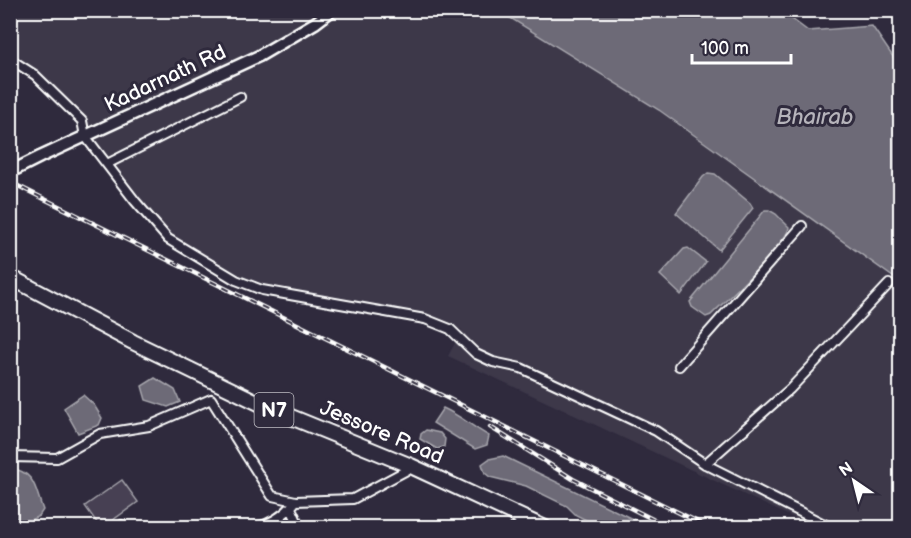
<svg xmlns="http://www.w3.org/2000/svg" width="911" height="538" viewBox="0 0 911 538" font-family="'Balsamiq Sans',sans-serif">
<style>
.built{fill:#3c3749}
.green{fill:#464152;stroke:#a2a0a8;stroke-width:1.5}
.water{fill:#6d6a77;stroke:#a7a6ad;stroke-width:1.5}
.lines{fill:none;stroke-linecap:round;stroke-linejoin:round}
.street-casing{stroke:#fff;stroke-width:12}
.secondary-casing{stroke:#fff;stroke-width:15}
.highway-casing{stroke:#fff;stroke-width:18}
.street{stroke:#2f2a3d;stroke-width:8}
.secondary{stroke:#2f2a3d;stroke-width:10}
.highway{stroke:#2f2a3d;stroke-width:14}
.rail-casing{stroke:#fff;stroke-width:4.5}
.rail{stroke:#2f2a3d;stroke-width:2;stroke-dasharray:7;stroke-linecap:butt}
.labels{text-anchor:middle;stroke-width:6;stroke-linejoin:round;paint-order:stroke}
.shield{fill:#2f2a3d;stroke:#c1bfc5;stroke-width:1.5}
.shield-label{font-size:20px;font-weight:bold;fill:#fff}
.street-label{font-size:21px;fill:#fff;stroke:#2f2a3d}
.water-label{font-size:22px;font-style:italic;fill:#b6b4bb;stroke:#2f2a3d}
</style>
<rect width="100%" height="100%" fill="#2f2a3d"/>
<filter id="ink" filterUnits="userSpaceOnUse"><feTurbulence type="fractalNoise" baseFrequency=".0167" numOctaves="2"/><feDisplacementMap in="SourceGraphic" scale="12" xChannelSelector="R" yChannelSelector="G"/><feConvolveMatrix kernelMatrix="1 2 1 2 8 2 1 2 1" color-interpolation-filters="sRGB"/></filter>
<g filter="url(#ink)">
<path class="built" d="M11,11H499L659,110L900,282V527H813L448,356L462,330L425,319L296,297L236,280L161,231L107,164L82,121L35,75L11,60Z"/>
<path class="green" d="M122,480L138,502L103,527H100L85,506Z"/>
<path class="water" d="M780,10L808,31L872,26L900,67V282L659,110L499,11Z
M708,173L715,174L750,203L753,208L719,250L676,213L703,177Z
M765,210H769L776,214L789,227C789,242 725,301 711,315L706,317L692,307L690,302Z
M688,248L706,262L681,295L660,275L684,249Z
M155,378L175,390L180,402L168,407L146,400L142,386Z
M83,395L94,405L102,418L99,425L78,433L64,408Z
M443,408C459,415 473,427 489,436L487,445L475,449L433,423Z
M426,430L440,433L445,439L444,447L437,449L420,439L421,434Z
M503,456L649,527H600L576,515L567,506L526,486L490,477L485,473L482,464L489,459Z
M10,468C36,472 35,489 43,510L39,516L22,524C4,513 10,487 10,468Z"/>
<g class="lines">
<g class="street-casing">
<path id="street" d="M10,59L35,75L82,121L85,136L135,201L168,239L236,280L262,290L425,319L450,329L476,354L493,362L521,368L656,431L705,464L832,528
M107,164L240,97
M679,366L802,226
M10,457L57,458L100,434L149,426L211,399L272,496L296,501L353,499L407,470
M705,464L790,389L889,284
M291,508L300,528
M122,525L123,528
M254,528C271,524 286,514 296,501
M514,528L522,523"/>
</g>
<g class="secondary-casing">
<path id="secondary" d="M10,172L40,157L259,56L315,23L332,10"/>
</g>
<g class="highway-casing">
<path id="highway" d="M10,277L133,342L269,408L411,466L545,528"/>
</g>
<use href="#street" class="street"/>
<use href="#secondary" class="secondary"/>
<use href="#highway" class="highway"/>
<g class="rail-casing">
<path id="rail" d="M10,182L710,528
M490,427L573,479L670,528"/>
</g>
<use href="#rail" class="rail"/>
</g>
</g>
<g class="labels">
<rect class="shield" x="254.5" y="393" width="39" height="34" rx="4.5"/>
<g class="shield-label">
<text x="274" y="417">N7</text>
</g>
<g class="street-label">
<text transform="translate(165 78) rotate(-25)" y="7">Kadarnath Rd</text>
<text transform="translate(382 432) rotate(23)" y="7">Jessore Road</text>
</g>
<g class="water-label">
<text x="815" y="124">Bhairab</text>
</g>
</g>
<rect width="911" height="538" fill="none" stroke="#2f2a3d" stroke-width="36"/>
<rect x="18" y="18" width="875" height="502" fill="none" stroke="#fff" stroke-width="2" filter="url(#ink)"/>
<g transform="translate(854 481) rotate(325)" stroke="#2f2a3d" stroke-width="4.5" paint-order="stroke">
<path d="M0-4.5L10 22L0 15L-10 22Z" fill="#ffffff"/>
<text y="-9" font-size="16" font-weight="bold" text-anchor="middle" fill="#ffffff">N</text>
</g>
<path d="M692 54v9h99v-9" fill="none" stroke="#ffffff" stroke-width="3"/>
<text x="701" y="54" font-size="18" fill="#ffffff" stroke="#2f2a3d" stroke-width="4.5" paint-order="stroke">100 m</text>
</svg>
